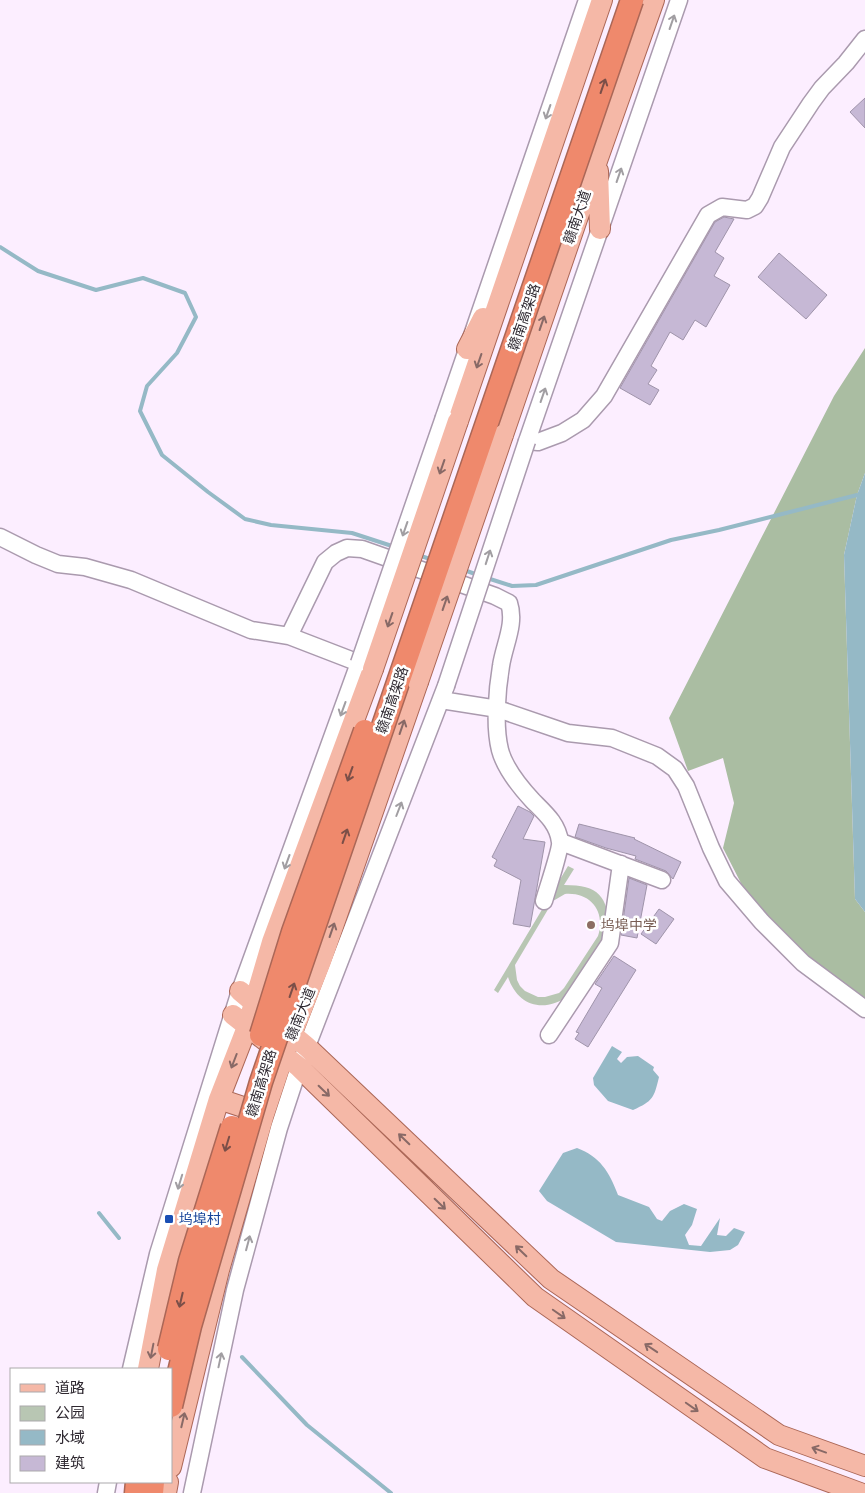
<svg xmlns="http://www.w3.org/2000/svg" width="865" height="1493" viewBox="0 0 865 1493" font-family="'Space Grotesk','Noto Sans SC',sans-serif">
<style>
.green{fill:#b8c6b3;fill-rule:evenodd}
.forest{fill:#aabda2}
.water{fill:#95b9c6}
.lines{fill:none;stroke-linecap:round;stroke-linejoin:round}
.stream{stroke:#95b9c6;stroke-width:4}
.building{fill:#c6b8d5;stroke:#9f94aa}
.minor-casing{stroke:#aa9aae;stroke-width:19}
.major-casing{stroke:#ab6757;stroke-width:22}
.highway-casing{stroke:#ab6757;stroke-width:25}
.minor{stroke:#fff;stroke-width:16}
.major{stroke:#f5b8a7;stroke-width:20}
.highway{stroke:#ef896c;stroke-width:22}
.minor-bridge-casing{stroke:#aa9aae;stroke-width:19;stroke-linecap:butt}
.major-bridge-casing{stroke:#ab6757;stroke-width:22;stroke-linecap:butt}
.highway-bridge-casing{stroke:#ab6757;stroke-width:25;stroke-linecap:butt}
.minor-bridge{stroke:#fff;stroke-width:16}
.major-bridge{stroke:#f5b8a7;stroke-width:20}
.highway-bridge{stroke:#ef896c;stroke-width:22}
.oneway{stroke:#a19ea2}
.oneway2{stroke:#7b4f48}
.oneway3{stroke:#886966}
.education-dot{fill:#8d6e63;stroke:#fff;stroke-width:2}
.transit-dot{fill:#1a4fb4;stroke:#fff;stroke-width:2}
.labels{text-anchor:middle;stroke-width:5;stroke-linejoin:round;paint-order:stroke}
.street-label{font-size:14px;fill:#2e2830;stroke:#fff}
.education-label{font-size:14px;fill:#785e54;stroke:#fff;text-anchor:start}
.transit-label{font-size:14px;fill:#164399;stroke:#fff;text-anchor:start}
</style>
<rect width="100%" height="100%" fill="#fceeff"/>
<path class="green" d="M568,866L574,869L564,885C600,885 606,896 611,929L568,996C543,1014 517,1005 508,977L498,993L494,990ZM565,894C591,892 606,912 598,936L564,988L559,993L545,997H538L525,991L520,986L517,980L515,965L553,901Z"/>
<path class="forest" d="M865,348V473L857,495L844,555L855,899L865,912V998L812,962L791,943L746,893L723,848L734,803L723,758L688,771L669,718L834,396Z"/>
<path class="water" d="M865,473V912L855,899L844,555L857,495Z
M612,1046L622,1052L617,1059L621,1063L627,1057L638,1056L654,1067L653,1070L659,1077C654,1098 653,1101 633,1110L608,1101L594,1085L593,1078Z
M577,1148C600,1157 609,1171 618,1195L649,1207L657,1219L662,1221L670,1211L684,1204L697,1209L692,1225L685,1235L689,1245L701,1246L720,1218L717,1235L726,1236L734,1228L745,1232L738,1245L730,1250L710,1252L616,1242L547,1201L539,1191L563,1153Z"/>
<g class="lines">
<path class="stream" d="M0,247L38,271L96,290L143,278L185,293L196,317L177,353L147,386L140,411L162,455L208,492L245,519L271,525L352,533L395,547
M418,555L433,560
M464,570L478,575
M487,578L512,586L536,585L671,540L719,530L857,495L865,498
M99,1213L119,1238
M242,1357L307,1425L391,1493"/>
</g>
<path class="building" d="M865,98V128L850,112Z
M724,217L734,219L715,252L724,258L714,276L730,285L706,327L695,320L683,340L670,332L651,366L657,370L648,384L659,390L650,405L620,388L715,222Z
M779,253L827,295L806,319L758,277Z
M518,806L530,812L534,816L523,839L545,842L530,927L513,924L521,880L494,866L497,860L492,857Z
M579,824L635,838L634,839L681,862L673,879L666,871L635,859L636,856L606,848L575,837Z
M629,878L647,885L637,938L621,935Z
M659,909L674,919L656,944L641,934Z
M614,956L636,970L588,1047L575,1039L579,1033L576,1032L602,988L595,984Z"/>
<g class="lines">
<g class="minor-casing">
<path id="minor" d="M679,0L527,441L538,442L562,433L583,420L604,396L708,215L722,207L747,210L755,206L760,198L782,147L811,103L822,88L846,63L865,39
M444,417L587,0
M0,537L36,555L58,564L85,567L131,580L251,630L289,636L359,663L240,991L158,1254L131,1369
M289,636L325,562L336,553L347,548L362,549L495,596L509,603C516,624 504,645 501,666C497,690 494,726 500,750C505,769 520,787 533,801C545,813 558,824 560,842C561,849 547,890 544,901
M441,700L498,709L568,733L612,738L657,756L675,769L686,786L711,848L727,881L762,922L803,963L865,1009
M561,842L662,880
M549,1035L610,943L621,864
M106,1493L108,1482
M192,1493L235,1290L279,1128L299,1067L446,686"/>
</g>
<g class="major-casing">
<path id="major" d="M598,171L600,229
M467,349L483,318
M458,421L602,0
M503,435L598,158L654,0
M240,991L307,1047L551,1279L779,1435L865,1466
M233,1015L299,1067L535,1297L765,1458L860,1493
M219,1099L264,1114
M148,1369L167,1270L219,1099L247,1027L272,942L373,669
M171,1467L219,1270L264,1114L284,1054L321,961L418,682
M166,1493L168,1482"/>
</g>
<g class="highway-casing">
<path id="highway" d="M136,1493L137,1482
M152,1493L153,1482"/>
</g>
<use href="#minor" class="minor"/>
<use href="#major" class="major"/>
<use href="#highway" class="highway"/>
<g class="minor-bridge-casing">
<path id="minor-bridge" d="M359,663L444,417
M446,686L527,441"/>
</g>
<g class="major-bridge-casing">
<path id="major-bridge" d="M373,669L458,421
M418,682L503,435"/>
</g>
<g class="highway-bridge-casing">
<path id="highway-bridge" d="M261,1035L293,932L365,731
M169,1349L190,1261L232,1127
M171,1406L190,1326L261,1082L632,0"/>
</g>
<use href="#minor-bridge" class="minor-bridge"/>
<use href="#major-bridge" class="major-bridge"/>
<use href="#highway-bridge" class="highway-bridge"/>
</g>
<defs><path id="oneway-shaft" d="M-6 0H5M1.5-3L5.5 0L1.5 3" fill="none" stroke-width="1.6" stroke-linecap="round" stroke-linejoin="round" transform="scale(1.25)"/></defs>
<g class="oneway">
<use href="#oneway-shaft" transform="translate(672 22) rotate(-71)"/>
<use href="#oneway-shaft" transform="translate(548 112) rotate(109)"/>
<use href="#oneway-shaft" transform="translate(619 175) rotate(-71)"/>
<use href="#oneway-shaft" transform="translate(543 395) rotate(-71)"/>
<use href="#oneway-shaft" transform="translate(405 529) rotate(109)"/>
<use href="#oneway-shaft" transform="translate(488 557) rotate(-72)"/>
<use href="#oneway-shaft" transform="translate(343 709) rotate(110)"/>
<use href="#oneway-shaft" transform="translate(399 809) rotate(-69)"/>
<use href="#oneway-shaft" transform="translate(287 862) rotate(110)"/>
<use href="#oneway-shaft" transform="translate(180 1182) rotate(107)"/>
<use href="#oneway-shaft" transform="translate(248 1243) rotate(-75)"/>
<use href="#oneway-shaft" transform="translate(220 1360) rotate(-78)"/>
</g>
<g class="oneway2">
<use href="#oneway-shaft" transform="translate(603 86) rotate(-71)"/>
<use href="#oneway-shaft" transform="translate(350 774) rotate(110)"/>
<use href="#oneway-shaft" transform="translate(345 836) rotate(-71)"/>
<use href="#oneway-shaft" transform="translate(292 990) rotate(-71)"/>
<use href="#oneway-shaft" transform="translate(227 1144) rotate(107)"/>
<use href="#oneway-shaft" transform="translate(181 1300) rotate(103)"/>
</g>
<g class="oneway3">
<use href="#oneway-shaft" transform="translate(542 323) rotate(-71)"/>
<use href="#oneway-shaft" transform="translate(479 361) rotate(109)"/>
<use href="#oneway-shaft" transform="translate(442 467) rotate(109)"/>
<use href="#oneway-shaft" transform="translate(445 603) rotate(-71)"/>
<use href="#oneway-shaft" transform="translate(390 620) rotate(109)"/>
<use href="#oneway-shaft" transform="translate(402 727) rotate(-71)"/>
<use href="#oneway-shaft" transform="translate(332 930) rotate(-71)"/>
<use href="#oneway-shaft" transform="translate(234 1061) rotate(111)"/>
<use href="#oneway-shaft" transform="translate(324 1091) rotate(44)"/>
<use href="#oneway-shaft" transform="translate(404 1139) rotate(-136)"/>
<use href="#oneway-shaft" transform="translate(440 1204) rotate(44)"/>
<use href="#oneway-shaft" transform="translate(521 1251) rotate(-136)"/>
<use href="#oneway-shaft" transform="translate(559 1314) rotate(35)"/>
<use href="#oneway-shaft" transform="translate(651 1348) rotate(-146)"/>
<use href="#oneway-shaft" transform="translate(152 1351) rotate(101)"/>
<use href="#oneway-shaft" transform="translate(692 1407) rotate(35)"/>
<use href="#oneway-shaft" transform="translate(183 1420) rotate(-77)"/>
<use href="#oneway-shaft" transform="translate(819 1450) rotate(-160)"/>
</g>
<circle class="education-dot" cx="591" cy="925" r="5"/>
<rect class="transit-dot" x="164" y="1214" width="10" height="10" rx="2.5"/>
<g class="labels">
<g class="street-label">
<text transform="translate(577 217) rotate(-71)" y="5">赣南大道</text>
<text transform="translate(524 317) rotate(-71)" y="5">赣南高架路</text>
<text transform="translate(392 700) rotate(-71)" y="5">赣南高架路</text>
<text transform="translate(300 1014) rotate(-68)" y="5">赣南大道</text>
<text transform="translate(261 1083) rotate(-73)" y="5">赣南高架路</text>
</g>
<g class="education-label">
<text x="601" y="930">坞埠中学</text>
</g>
<g class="transit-label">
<text x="179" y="1224">坞埠村</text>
</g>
</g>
<rect x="10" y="1368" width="162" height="115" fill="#ffffff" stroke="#aba9ac"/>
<rect x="20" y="1384" width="25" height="8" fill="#f5b8a7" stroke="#aba9ac"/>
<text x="55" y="1393" font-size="15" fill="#2e2830">道路</text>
<rect x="20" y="1406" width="25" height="15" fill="#b8c6b3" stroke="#aba9ac"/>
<text x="55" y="1418" font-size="15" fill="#2e2830">公园</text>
<rect x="20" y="1430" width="25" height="15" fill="#95b9c6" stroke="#aba9ac"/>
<text x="55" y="1443" font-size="15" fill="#2e2830">水域</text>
<rect x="20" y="1456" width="25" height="15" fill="#c6b8d5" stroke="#aba9ac"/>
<text x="55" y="1468" font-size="15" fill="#2e2830">建筑</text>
</svg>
